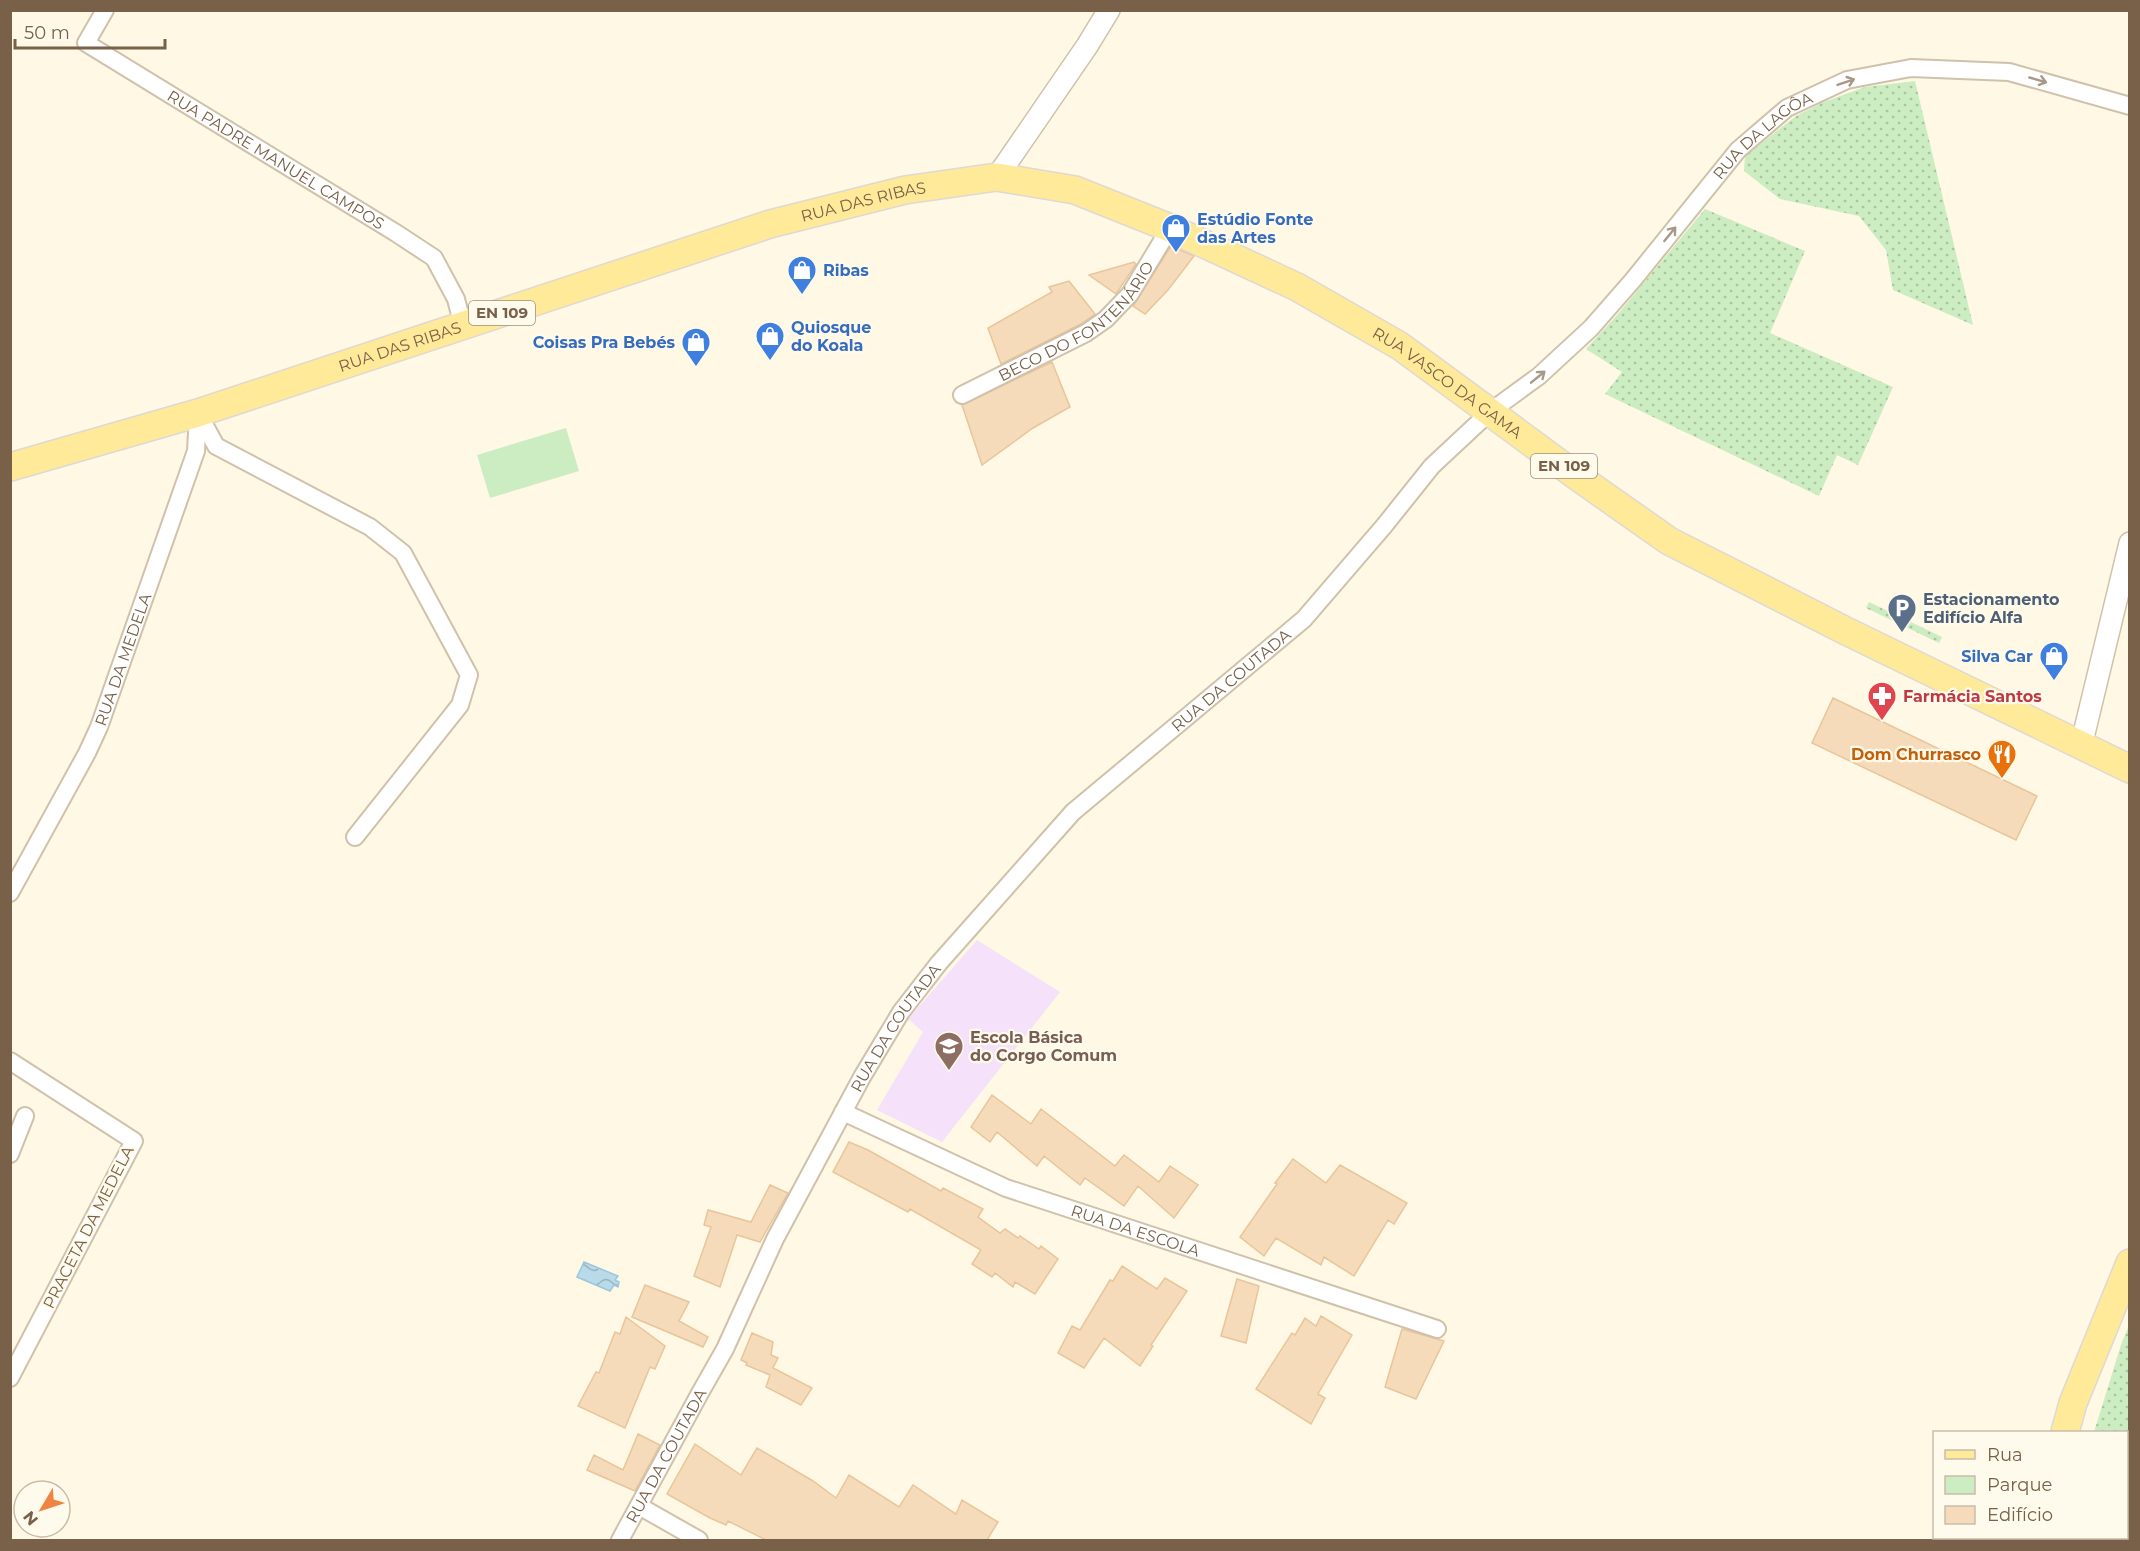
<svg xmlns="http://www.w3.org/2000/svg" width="2140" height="1551" viewBox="0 0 2140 1551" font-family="Montserrat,sans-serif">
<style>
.education{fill:#f5e1fa}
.green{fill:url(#green-dots)}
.pitch{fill:#ccecc2}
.water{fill:url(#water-waves);stroke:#9dc7db;stroke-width:1.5}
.building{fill:#f5dbba;stroke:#e9c59a;stroke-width:1.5}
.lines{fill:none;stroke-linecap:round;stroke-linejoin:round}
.minor-casing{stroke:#d0c1aa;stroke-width:20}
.tertiary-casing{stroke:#d0c1aa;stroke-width:24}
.primary-casing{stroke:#dfd9d3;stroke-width:30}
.minor{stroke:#fff;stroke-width:16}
.tertiary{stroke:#fff;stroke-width:21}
.primary{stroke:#ffea9a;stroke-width:27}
.oneway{stroke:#a79888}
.labels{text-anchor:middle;stroke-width:4.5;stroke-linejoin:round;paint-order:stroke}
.shield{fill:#fffbec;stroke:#a08f79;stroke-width:1.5}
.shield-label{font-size:15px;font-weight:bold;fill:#786148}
.street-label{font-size:16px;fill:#786148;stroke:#fffbec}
.shop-label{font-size:16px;font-weight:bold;fill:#366cbe;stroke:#fffbec;text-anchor:start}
.service-label{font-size:16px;font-weight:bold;fill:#4e5e75;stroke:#fffbec;text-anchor:start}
.health-label{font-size:16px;font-weight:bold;fill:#be3a42;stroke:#fffbec;text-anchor:start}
.food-label{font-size:16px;font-weight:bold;fill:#c56008;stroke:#fffbec;text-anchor:end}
.education-label{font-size:16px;font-weight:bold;fill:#785e54;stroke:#fffbec;text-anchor:start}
</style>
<defs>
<pattern id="green-dots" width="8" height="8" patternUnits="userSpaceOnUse" patternTransform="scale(1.5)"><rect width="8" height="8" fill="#ccecc2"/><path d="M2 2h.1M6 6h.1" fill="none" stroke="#aac3a0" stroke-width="1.8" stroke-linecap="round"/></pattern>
<pattern id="water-waves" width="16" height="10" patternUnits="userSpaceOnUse" patternTransform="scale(1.5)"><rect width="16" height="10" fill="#b8dae9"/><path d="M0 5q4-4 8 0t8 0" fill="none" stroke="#9ab4bf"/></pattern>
</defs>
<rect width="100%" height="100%" fill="#fef8e5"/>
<path class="education" d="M977,940L1060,992L942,1142L877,1110L923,1032L908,1019Z"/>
<path class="green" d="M1915,81L1973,325L1893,290L1886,250L1859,216L1780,199L1744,171L1745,156L1796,116L1821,103L1865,87Z
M1705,209L1805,251L1770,333L1893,387L1858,465L1837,455L1819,496L1605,394L1622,372L1586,349L1618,314Z
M1869,602L1942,637L1939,643L1866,608Z
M2129,1325V1540H2064L2065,1538H2126V1432H2094L2121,1345Z"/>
<path class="pitch" d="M566,428L579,471L490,498L477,455Z"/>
<path class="water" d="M584,1262L618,1276L615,1280L619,1282L618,1287L614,1285L610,1291L577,1277Z"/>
<path class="building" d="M1171,246L1194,256L1168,290L1145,314L1133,306Z
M1134,262L1136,264L1116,294L1089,275Z
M1069,281L1095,314L1081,324L1001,364L988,328L1052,292L1049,287Z
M1052,362L1070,407L1033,428L982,465L962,405Z
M1833,698L2037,796L2016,840L1812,743Z
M992,1095L1031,1124L1041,1109L1115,1166L1124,1155L1159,1182L1170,1166L1198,1185L1174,1218L1138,1186L1124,1206L1085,1178L1080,1185L1044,1156L1037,1166L997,1132L990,1142L971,1127Z
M849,1142L868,1150L941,1191L943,1188L983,1209L978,1217L1000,1233L1005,1229L1018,1238L1020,1236L1039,1249L1041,1246L1058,1259L1035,1294L1015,1282L1013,1287L995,1273L992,1277L972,1264L981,1250L910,1209L908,1212L833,1172Z
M1293,1159L1326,1183L1340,1165L1407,1203L1394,1224L1388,1220L1354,1276L1324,1257L1321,1265L1276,1238L1264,1256L1240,1237L1277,1184L1275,1183Z
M770,1185L788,1193L760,1242L737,1235L720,1287L694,1276L711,1227L704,1225L708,1210L751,1222Z
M1122,1266L1157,1289L1165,1278L1187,1291L1151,1345L1153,1346L1140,1366L1104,1338L1084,1368L1058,1353L1072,1326L1080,1330L1110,1280L1113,1281Z
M1237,1279L1259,1286L1246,1343L1221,1336Z
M645,1285L689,1302L679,1321L708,1337L703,1347L632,1317Z
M1321,1316L1352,1335L1318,1394L1325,1398L1311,1424L1256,1389L1292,1333L1295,1335L1305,1318L1316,1326Z
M626,1317L665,1346L655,1369L650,1367L625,1428L578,1406L596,1372L599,1373L615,1332L620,1334Z
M1402,1329L1444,1341L1416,1399L1385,1387Z
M752,1333L773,1342L771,1355L778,1358L773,1368L812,1388L801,1405L766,1387L770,1375L746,1365L747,1363L741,1360Z
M638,1434L660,1445L635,1491L587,1470L594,1455L623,1470Z
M695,1444L741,1475L757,1448L813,1481L836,1498L849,1475L899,1507L913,1485L956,1514L962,1500L998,1522L987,1540H766L728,1521L726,1525L710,1518L667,1494Z"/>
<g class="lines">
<g class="minor-casing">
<g id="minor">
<path id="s1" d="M105,10L86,43L396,233L434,258L456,299L463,326"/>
<path id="s2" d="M962,395L1086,333L1106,319L1130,294L1170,228"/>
<path d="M198,413L216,446L370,527L403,553L469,675L460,705L355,837"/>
<path id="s3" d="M10,893L87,753L99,727L196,451L198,414"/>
<path d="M10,1061L134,1141L10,1378"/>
<path id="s4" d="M843,1112L1006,1188L1437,1329"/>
<path d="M10,1154L25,1116"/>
<path d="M639,1506L699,1540"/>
<path id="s5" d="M620,1540L700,1393L725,1349L775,1239L862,1077L901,1012L939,963L1073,812L1304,619L1384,526L1432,466L1491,411L1539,376L1591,328L1633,280L1738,150L1787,108L1847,80L1911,68L2009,72L2130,106"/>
</g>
</g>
<g class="tertiary-casing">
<path id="tertiary" d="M997,177L1087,46L1109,10
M2081,746L2130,543"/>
</g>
<g class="primary-casing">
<g id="primary">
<path id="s6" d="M10,467L198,413L770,224L905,190L997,177L1075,190L1170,228L1297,287L1400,346L1578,477L1669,541L1846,631L2130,769"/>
<path d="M2065,1432L2073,1403L2130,1263"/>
<path d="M2036,1540V1538"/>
</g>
</g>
<use href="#minor" class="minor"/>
<use href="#tertiary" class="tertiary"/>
<use href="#primary" class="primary"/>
</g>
<defs><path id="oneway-shaft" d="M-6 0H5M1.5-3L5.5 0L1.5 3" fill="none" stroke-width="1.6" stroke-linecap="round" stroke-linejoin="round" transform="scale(1.5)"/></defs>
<g class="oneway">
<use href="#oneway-shaft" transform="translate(2038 80) rotate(16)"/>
<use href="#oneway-shaft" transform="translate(1846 82) rotate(-19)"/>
<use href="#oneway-shaft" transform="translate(1670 234) rotate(-51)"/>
<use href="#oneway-shaft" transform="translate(1538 377) rotate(-39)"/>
</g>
<defs>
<g id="shop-pin" transform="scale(1.5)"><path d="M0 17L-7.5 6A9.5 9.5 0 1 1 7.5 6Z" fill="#3f7fe0" stroke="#fffbec"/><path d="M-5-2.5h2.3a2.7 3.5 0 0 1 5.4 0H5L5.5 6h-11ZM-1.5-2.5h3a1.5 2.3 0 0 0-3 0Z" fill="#fff"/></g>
<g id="parking-pin" transform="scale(1.5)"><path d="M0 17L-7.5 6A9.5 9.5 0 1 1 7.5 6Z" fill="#5c6f8a" stroke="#fffbec"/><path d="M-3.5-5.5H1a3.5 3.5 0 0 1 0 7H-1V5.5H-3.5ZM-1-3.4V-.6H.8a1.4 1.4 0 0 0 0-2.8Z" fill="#fff"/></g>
<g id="pharmacy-pin" transform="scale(1.5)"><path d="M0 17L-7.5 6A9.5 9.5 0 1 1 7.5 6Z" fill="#e0444e" stroke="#fffbec"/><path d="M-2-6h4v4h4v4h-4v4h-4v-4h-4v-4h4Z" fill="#fff"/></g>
<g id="restaurant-pin" transform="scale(1.5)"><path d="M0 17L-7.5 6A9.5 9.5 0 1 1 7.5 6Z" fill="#e8710a" stroke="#fffbec"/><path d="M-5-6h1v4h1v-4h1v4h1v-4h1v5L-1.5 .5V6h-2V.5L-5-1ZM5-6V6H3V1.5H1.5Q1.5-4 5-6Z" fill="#fff"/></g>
<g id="school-pin" transform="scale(1.5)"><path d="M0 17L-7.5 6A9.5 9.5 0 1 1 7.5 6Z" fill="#8d6e63" stroke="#fffbec"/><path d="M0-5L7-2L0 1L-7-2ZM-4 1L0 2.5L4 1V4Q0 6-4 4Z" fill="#fff"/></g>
</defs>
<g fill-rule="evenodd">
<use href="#shop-pin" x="1176" y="228"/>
<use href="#shop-pin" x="802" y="270"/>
<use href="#shop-pin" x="770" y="336"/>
<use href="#shop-pin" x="696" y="342"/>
<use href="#parking-pin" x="1902" y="608"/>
<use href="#shop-pin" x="2054" y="656"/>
<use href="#pharmacy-pin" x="1882" y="696"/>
<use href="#restaurant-pin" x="2002" y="754"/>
<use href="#school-pin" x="949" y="1046"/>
</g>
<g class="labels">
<g class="shield">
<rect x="469" y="301" width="66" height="24" rx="4.5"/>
<rect x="1531" y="454" width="66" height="24" rx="4.5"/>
</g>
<g class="shield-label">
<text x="502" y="318">EN 109</text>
<text x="1564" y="471">EN 109</text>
</g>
<g class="street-label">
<text dy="6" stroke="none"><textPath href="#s5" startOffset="1833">RUA DA LAGÔA</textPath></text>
<text dy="6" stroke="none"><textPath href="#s1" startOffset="261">RUA PADRE MANUEL CAMPOS</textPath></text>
<text dy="6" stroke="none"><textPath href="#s6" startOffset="894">RUA DAS RIBAS</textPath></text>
<text dy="6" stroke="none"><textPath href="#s2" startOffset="138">BECO DO FONTENÁRIO</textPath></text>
<text dy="6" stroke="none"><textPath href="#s6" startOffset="408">RUA DAS RIBAS</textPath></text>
<text dy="6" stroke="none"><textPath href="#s6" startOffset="1530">RUA VASCO DA GAMA</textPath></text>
<text dy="6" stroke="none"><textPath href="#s3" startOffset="260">RUA DA MEDELA</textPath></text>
<text dy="6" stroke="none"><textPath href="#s5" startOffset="1068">RUA DA COUTADA</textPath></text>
<text dy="6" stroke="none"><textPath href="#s5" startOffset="582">RUA DA COUTADA</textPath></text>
<text transform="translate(88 1227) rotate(-63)" y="6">PRACETA DA MEDELA</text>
<text dy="6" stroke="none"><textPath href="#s4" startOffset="316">RUA DA ESCOLA</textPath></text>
<text dy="6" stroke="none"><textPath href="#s5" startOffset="96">RUA DA COUTADA</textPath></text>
</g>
<g class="shop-label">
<text x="1197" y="225">Estúdio Fonte<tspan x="1197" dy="18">das Artes</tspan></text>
<text x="823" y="276">Ribas</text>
<text x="791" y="333">Quiosque<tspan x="791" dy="18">do Koala</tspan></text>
<text x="675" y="348" text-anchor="end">Coisas Pra Bebés</text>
<text x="2033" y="662" text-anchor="end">Silva Car</text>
</g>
<g class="service-label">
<text x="1923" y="605">Estacionamento<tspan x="1923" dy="18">Edifício Alfa</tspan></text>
</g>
<g class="health-label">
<text x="1903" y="702">Farmácia Santos</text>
</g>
<g class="food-label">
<text x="1981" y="760">Dom Churrasco</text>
</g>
<g class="education-label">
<text x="970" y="1043">Escola Básica<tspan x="970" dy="18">do Corgo Comum</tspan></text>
</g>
</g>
<rect width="2140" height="1551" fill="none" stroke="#786148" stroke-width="24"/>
<rect x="1933" y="1431" width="195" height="108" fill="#fffbec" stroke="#c9bdaa" stroke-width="1.5"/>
<rect x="1945" y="1450" width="30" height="9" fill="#ffea9a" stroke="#c9bdaa" stroke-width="1.5"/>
<text x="1987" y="1461" font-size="18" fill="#786148">Rua</text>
<rect x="1945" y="1476" width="30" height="18" fill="#ccecc2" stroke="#c9bdaa" stroke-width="1.5"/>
<text x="1987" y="1491" font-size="18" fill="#786148">Parque</text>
<rect x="1945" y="1506" width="30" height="18" fill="#f5dbba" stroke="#c9bdaa" stroke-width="1.5"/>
<text x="1987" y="1521" font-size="18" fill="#786148">Edifício</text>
<g transform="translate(42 1509) rotate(231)"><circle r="28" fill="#fffbec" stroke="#c9bdaa" stroke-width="1.5"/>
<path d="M0-4.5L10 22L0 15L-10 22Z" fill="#ef8542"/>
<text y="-9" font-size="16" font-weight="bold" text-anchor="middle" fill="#786148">N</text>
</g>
<path d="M15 39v9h150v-9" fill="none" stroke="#786148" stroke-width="3"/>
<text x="24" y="39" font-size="18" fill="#786148" stroke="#fffbec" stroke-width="4.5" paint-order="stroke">50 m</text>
</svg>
